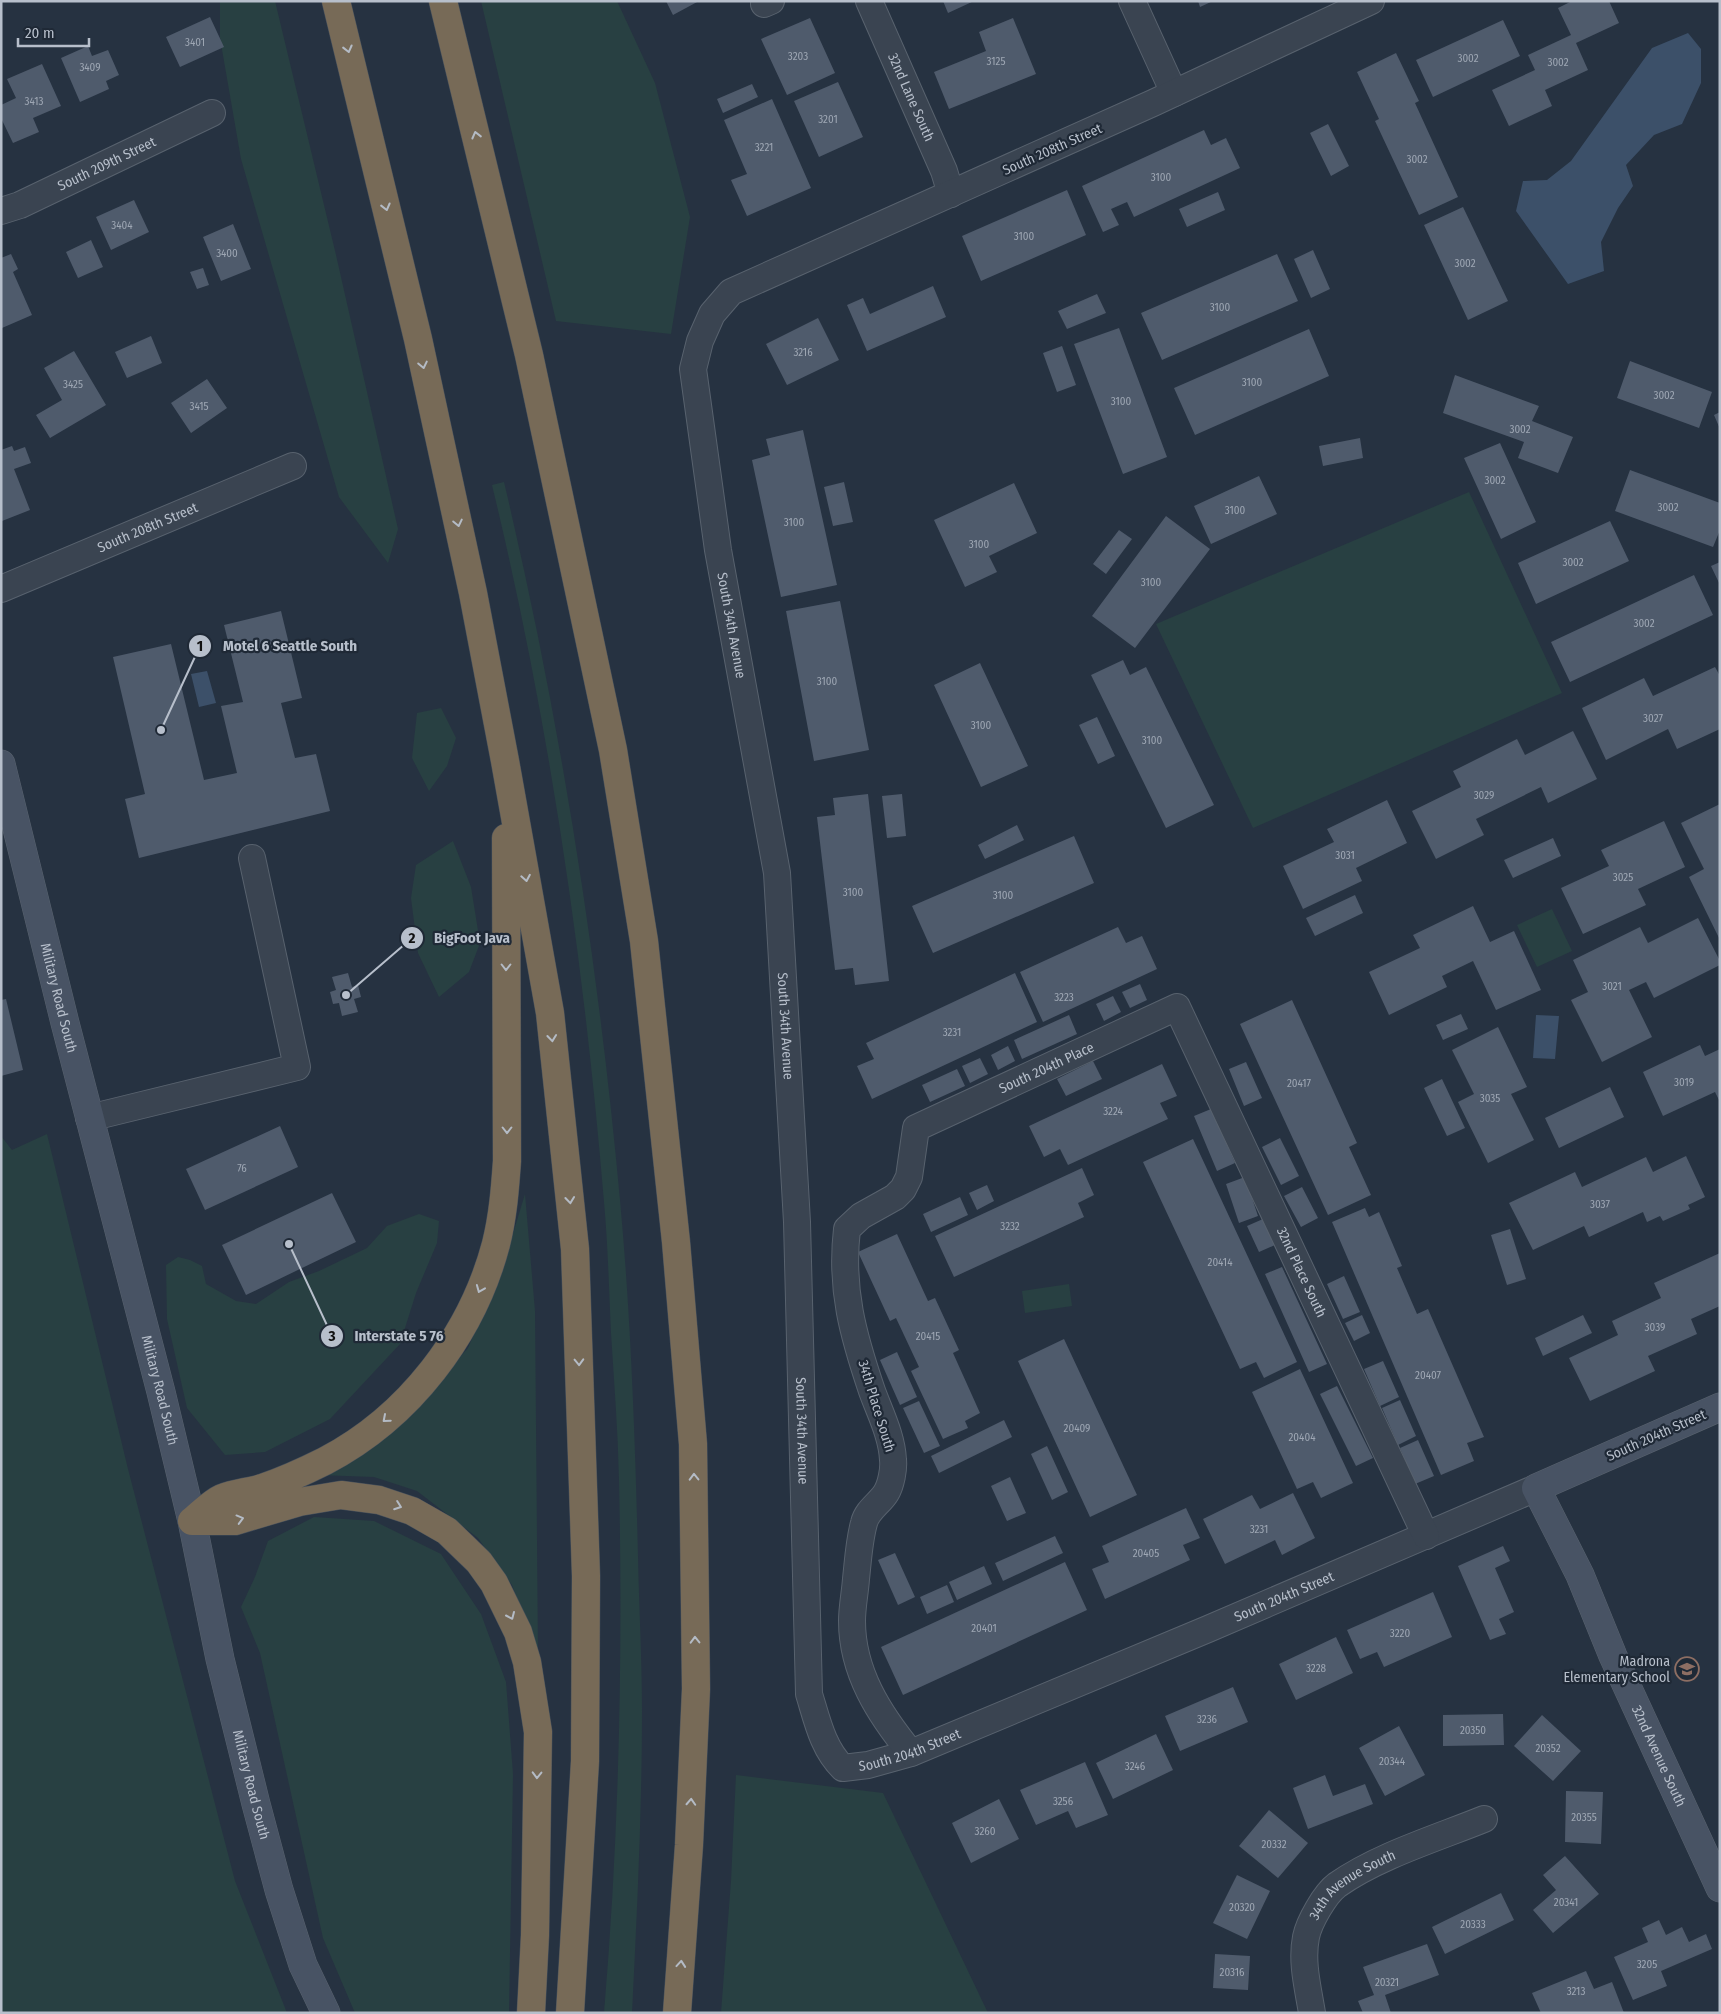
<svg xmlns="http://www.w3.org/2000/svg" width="1721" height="2014" viewBox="0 0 1721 2014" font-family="'Fira Sans Condensed',sans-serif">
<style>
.green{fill:#284042}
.water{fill:#3c5069}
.building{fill:#4f5b6c}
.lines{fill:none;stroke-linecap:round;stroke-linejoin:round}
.street-casing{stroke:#58626e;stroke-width:28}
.secondary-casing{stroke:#58626e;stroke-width:29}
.highway-casing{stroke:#454f5b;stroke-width:29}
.street{stroke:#3a4451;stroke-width:26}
.secondary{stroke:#485364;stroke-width:28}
.highway{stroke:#776a57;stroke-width:28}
.oneway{stroke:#b4bbc5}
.labels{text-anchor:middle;stroke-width:4.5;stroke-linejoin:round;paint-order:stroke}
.number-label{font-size:11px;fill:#9da6b3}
.street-label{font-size:14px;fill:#b7bfcb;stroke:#1f2936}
.poi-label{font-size:14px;fill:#b7bfcb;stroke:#1f2936;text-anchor:end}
.leader{fill:none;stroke:#b7bfcb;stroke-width:2}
.callout-dot{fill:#b7bfcb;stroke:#1f2936;stroke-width:2}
.mark-label{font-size:15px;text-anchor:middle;font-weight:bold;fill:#111}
.callout-label{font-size:15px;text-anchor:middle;font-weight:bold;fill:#b7bfcb;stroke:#1f2936;stroke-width:4.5;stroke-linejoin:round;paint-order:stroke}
</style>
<rect width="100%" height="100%" fill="#263241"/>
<path class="green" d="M220,1H275L336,255L398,529L388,563L339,497L241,159L220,38Z
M481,1H617L655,83L690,217L671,334L556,321Z
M504,482C560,718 598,959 620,1200C631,1319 635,1437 638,1556C639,1608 642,1659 642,1711C642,1812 637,1912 632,2013H604C619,1837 623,1656 619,1480C618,1431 614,1382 611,1333C609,1290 608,1246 604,1202C584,961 549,720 492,485Z
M1469,492L1562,693L1253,828L1156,624Z
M441,708L456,738L447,766L429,791L412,758L417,713Z
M453,841L471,887L480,943L469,972L439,997L418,953L411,898L416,865Z
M1552,909L1572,951L1537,967L1517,925Z
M47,1134L128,1469L235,1881L287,2013H1V1136L12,1150Z
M525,1194L535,1311L538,1655L512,1585L478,1538L417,1491L374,1477L318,1475L409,1416L468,1348L502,1270Z
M419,1214L439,1221L437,1243L416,1293L400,1344L330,1419L265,1452L225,1455L187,1408L167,1319L166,1265L178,1257L190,1260L202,1266L206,1284L236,1301L256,1304L289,1282L319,1271L367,1248L387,1226Z
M1069,1284L1072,1306L1025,1313L1022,1291Z
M314,1517L374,1521L441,1554L481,1614L506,1682L513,1774L509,2013H355L323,1938L260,1653L241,1607L255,1577L268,1541Z
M736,1775L883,1793L988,2013H721L731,1881Z"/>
<path class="water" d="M1688,33L1701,49V83L1682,124L1654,135L1626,165L1633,186L1618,208L1601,242L1604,271L1568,284L1516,211L1523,181L1547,180L1571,161L1652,48Z
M207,671L216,703L199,707L191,674Z
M1536,1015L1559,1016L1555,1059L1533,1058Z"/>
<path class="building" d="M666,1H699L673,15Z
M943,1H974L948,13Z
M1198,1H1213L1200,7Z
M1572,1H1609L1619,23L1576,43L1588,70L1545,90L1552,106L1509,126L1492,90L1535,70L1528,55L1571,35L1558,8Z
M210,17L224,47L180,67L166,37Z
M810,18L835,73L787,95L761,39Z
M1013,18L1036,74L949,109L934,72L986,51L979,32Z
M1503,20L1520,56L1433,97L1416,60Z
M88,46L92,56L108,50L119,75L106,81L109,89L80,102L61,58Z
M1396,53L1419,101L1415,103L1458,197L1419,215L1375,121L1379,119L1357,72Z
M42,64L61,106L33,118L39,132L13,143L1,118V105L16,98L7,79Z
M838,82L863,137L819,157L794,101Z
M752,84L758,97L723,113L717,99Z
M772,99L811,188L747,216L731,180L747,174L724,120Z
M1328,124L1349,166L1331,176L1310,133Z
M1204,130L1211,145L1226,138L1240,168L1134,217L1127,202L1111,209L1119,225L1103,232L1082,186Z
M1067,190L1086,235L981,281L962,236Z
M1218,192L1225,210L1187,227L1179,209Z
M134,200L149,232L111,250L96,217Z
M1463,207L1508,301L1468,320L1424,225Z
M233,224L251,269L221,281L203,237Z
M91,240L103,267L78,278L66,252Z
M1313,250L1330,289L1311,298L1294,259Z
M11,254L18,269L13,272L32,315L2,328L1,258Z
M1277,254L1298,301L1162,360L1141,313Z
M203,268L209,285L197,289L190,272Z
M933,286L946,317L867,351L847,305L863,298L870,314Z
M1097,294L1106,313L1067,329L1058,311Z
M818,318L839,360L787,385L766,344Z
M1119,328L1167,457L1123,474L1074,344Z
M1309,329L1329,376L1195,435L1174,388Z
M151,336L162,363L127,378L115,352Z
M1062,346L1076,385L1057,392L1043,353Z
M74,351L106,405L50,438L36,415L62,400L44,368Z
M1630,361L1712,392L1699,428L1617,398Z
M1455,375L1539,406L1532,421L1573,437L1558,473L1518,458L1524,442L1443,413Z
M207,379L227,408L191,433L171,403Z
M1720,412V429L1714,415Z
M803,430L837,585L781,597L752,460L770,455L766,439Z
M1360,438L1363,458L1323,466L1319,446Z
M1500,443L1536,522L1501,539L1464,458Z
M12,446L14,451L25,447L31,463L14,469L30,510L2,521L1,450Z
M1630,470L1720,503V530L1713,547L1615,511Z
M1259,476L1277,514L1211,544L1194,506Z
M844,482L853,522L833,526L824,487Z
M1014,483L1037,533L989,556L997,572L965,587L934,520Z
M1166,516L1210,549L1135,648L1092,616Z
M1610,521L1629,561L1536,604L1518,563Z
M1119,530L1132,539L1106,574L1093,564Z
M1720,562V585L1711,566Z
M1694,575L1713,615L1570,682L1551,642Z
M840,601L869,750L814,761L786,611Z
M281,611L302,698L281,703L295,758L316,754L330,811L139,858L125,799L145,794L113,657L171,644L204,780L237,773L221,706L243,702L224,625Z
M1123,660L1130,675L1146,667L1214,805L1166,828L1091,675Z
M980,663L1028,766L981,787L934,685Z
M1715,667L1720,676V729L1677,749L1668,729L1606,760L1582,708L1644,678L1653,696Z
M1097,717L1115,756L1098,764L1079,725Z
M1573,731L1597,779L1548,803L1541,787L1476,819L1484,835L1436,859L1412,811L1461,787L1453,771L1517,739L1525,755Z
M868,794L889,981L855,985L853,968L835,970L817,817L835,815L833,798Z
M902,794L906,836L887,838L882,796Z
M1387,800L1407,843L1356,868L1362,881L1303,909L1283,866L1334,842L1327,829Z
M1720,804V940L1689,877L1704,869L1681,823Z
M1664,821L1685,867L1638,889L1646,905L1583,934L1561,888L1609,866L1601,850Z
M1017,825L1024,840L985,859L978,845Z
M1074,836L1094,883L933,953L912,906Z
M1553,838L1561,856L1513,878L1504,860Z
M1355,895L1363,913L1315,936L1306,918Z
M1473,906L1490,942L1514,931L1541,990L1496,1010L1473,961L1442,976L1447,987L1389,1015L1369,972L1420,948L1413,935Z
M1698,918L1720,961V965L1654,998L1646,982L1629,990L1652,1037L1602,1062L1571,1000L1588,992L1573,960L1640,927L1648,943Z
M1118,927L1126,943L1142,936L1157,969L1043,1022L1020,972Z
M348,973L352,987L358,985L361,997L354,999L358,1012L342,1016L339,1003L333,1004L330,992L336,990L332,977Z
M1015,973L1037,1022L872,1099L857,1066L874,1059L866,1043Z
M1140,984L1147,1000L1130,1008L1122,992Z
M1113,996L1121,1012L1104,1021L1096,1004Z
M6,999L23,1070L1,1076V1000Z
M1292,1000L1357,1143L1349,1147L1371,1195L1328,1215L1240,1024Z
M1461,1014L1468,1029L1443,1040L1436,1025Z
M1069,1015L1077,1034L1022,1059L1014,1040Z
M1498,1027L1527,1087L1511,1094L1534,1140L1488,1163L1458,1102L1474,1094L1452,1050Z
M1700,1045L1705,1056L1720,1049V1102L1715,1092L1663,1116L1643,1072Z
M1008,1046L1015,1061L998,1070L991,1055Z
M980,1058L988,1074L970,1083L962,1066Z
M1093,1061L1102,1079L1066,1096L1057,1079Z
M1246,1062L1262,1098L1244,1106L1229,1069Z
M1162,1064L1177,1096L1160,1103L1168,1119L1068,1165L1060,1149L1044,1157L1029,1126Z
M957,1069L965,1086L930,1102L922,1085Z
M1442,1079L1465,1128L1447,1136L1424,1088Z
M1610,1087L1624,1117L1559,1148L1545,1118Z
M1211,1109L1235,1163L1217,1171L1194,1116Z
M280,1126L298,1167L205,1210L186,1169Z
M1280,1138L1299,1176L1281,1185L1262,1147Z
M1193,1139L1297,1362L1264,1378L1256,1362L1240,1369L1143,1162Z
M1686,1156L1705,1197L1688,1205L1690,1209L1663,1221L1660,1216L1647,1222L1643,1212L1589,1237L1584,1226L1533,1250L1509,1203L1575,1172L1582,1187L1646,1157L1653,1172Z
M1082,1168L1094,1195L1078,1203L1084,1217L954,1277L935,1236Z
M1245,1177L1258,1216L1239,1223L1226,1184Z
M987,1185L994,1201L977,1210L969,1193Z
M1302,1187L1318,1218L1301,1227L1284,1196Z
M332,1193L356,1242L246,1295L222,1245Z
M960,1197L968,1215L931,1232L923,1214Z
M1365,1208L1369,1217L1379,1212L1402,1266L1397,1268L1417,1314L1428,1309L1484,1437L1467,1443L1474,1461L1441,1475L1332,1222Z
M1263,1219L1275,1245L1259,1252L1247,1226Z
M1510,1229L1526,1279L1507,1285L1491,1235Z
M897,1234L928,1301L935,1298L959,1350L953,1353L980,1413L965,1421L968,1428L943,1439L911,1371L919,1367L896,1318L890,1321L858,1252Z
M1720,1253V1306L1691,1319L1697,1334L1648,1356L1655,1371L1590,1401L1569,1358L1618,1335L1612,1321L1661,1298L1654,1283Z
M1282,1267L1327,1364L1309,1372L1265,1274Z
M1344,1276L1360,1312L1343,1319L1327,1284Z
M1362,1315L1370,1333L1354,1341L1345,1323Z
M1583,1315L1592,1333L1543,1356L1535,1338Z
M1064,1339L1137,1495L1090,1517L1018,1361Z
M897,1352L917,1397L900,1405L880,1360Z
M1383,1361L1399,1397L1380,1406L1364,1369Z
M1300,1369L1353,1483L1321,1498L1313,1482L1297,1489L1252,1392Z
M1337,1386L1373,1458L1356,1466L1320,1394Z
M1400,1400L1416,1436L1398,1445L1382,1408Z
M919,1401L940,1446L924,1453L903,1408Z
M1004,1420L1012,1437L939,1473L931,1456Z
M1418,1440L1434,1476L1415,1484L1400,1448Z
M1047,1446L1068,1492L1052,1500L1031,1454Z
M1010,1477L1026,1513L1007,1521L991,1486Z
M1293,1493L1315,1538L1282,1555L1275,1540L1225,1564L1203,1519L1252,1495L1260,1509Z
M1186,1508L1200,1538L1183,1545L1190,1560L1105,1599L1092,1569L1109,1562L1102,1546Z
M1055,1536L1063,1553L1003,1581L995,1563Z
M1503,1546L1510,1561L1495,1568L1514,1612L1499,1619L1506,1634L1490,1640L1458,1566Z
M895,1553L915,1597L898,1605L878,1560Z
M1065,1562L1087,1610L903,1695L881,1647Z
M984,1566L992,1584L957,1600L949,1582Z
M947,1585L954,1602L927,1614L920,1597Z
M1433,1592L1452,1637L1384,1667L1377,1652L1360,1659L1347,1630Z
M1336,1637L1353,1673L1296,1700L1279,1664Z
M1233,1687L1248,1722L1180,1751L1165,1716Z
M1503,1714L1504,1745L1443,1746V1715Z
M1542,1715L1581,1751L1553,1781L1514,1746Z
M1399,1726L1425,1775L1385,1796L1359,1748Z
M1156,1734L1173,1770L1113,1799L1096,1763Z
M1085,1762L1108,1815L1076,1828L1068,1811L1036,1825L1020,1790Z
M1325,1775L1333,1796L1365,1784L1373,1804L1308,1829L1293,1788Z
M1566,1791L1603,1792L1601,1844L1565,1842Z
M999,1799L1019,1839L971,1863L952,1823Z
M1269,1810L1308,1843L1278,1878L1239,1846Z
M1565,1856L1599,1894L1553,1933L1533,1910L1556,1890L1543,1875Z
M1237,1875L1270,1891L1247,1939L1213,1923Z
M1501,1893L1514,1920L1445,1954L1432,1927Z
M1659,1920L1666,1935L1682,1927L1689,1942L1706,1934L1712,1949L1661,1971L1667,1986L1633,2000L1614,1957L1648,1942L1642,1928Z
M1427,1944L1439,1975L1385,1995L1391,2013H1363L1358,2001L1374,1995L1363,1967Z
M1215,1954L1250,1956L1248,1990L1213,1988Z
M1586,1971L1594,1989L1612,1982L1624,2013H1541L1532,1993Z"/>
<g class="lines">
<g class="street-casing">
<g id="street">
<path id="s1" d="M869,1L944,171L951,194"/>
<path d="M1132,1L1174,93"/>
<path id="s2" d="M1371,1L1153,103L731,292L712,314L700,341L693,369L718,550L777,873L797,1222L809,1694C817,1720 823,1749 843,1768L868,1765L911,1753L1208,1629L1536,1488"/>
<path d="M764,4L771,1"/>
<path id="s3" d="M1,211L20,205L212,113"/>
<path id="s4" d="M1,589L293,466"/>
<path d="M89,1118L297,1067L252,858"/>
<path id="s5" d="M911,1753C879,1714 852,1672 852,1621C852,1607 855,1593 856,1579C858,1561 859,1541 864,1523C867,1510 880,1503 886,1493C891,1485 894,1469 893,1460C892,1436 880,1413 872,1391C853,1335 840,1289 847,1229L861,1216L895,1197L903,1189L909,1177L916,1128L1177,1007L1426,1536"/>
<path id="s6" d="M1312,2013C1308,1988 1301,1962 1306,1937C1309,1922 1325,1894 1337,1885C1378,1856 1437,1838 1484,1819"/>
</g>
</g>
<g class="secondary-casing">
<g id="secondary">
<path id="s7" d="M1,764L65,1023L161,1392L192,1521L220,1659L256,1804L279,1890L303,1965L326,2013"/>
<path id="s8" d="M1720,1407L1536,1488L1580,1575L1613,1656L1720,1888"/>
</g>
</g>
<g class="highway-casing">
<path id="highway" d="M336,1L418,339L473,593L505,761L550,1013L575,1249L586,1576L585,1761L570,2013
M443,1L529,355L613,750L644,941L676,1242L693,1444L696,1689L689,1845L677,2013
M192,1521C201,1514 211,1503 222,1498C235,1493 249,1492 262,1488C283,1481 305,1471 325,1461C409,1417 472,1335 496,1244C503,1216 505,1189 507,1161L506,838
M192,1521H235L299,1502L341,1495L379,1500L412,1511L447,1531L479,1562L494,1583L518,1632L527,1662L538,1732L535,1935L531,2013"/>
</g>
<use href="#street" class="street"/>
<use href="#secondary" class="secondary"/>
<use href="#highway" class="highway"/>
</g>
<defs><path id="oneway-chevron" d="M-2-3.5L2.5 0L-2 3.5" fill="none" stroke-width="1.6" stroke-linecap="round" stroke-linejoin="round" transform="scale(1.25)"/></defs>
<g class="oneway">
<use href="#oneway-chevron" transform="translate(348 49) rotate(76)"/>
<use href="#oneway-chevron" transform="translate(476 135) rotate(-104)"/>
<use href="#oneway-chevron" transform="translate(386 207) rotate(76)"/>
<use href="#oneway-chevron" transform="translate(423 365) rotate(78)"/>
<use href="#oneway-chevron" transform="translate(458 523) rotate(78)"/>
<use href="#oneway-chevron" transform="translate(526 878) rotate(80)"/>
<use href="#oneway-chevron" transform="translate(506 967) rotate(90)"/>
<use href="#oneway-chevron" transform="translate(552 1038) rotate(84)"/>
<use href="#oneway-chevron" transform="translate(507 1130) rotate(90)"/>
<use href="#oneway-chevron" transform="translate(570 1200) rotate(84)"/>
<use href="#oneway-chevron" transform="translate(480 1289) rotate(112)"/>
<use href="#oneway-chevron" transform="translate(579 1362) rotate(88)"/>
<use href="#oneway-chevron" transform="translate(386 1419) rotate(139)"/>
<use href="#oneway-chevron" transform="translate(694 1477) rotate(-91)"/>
<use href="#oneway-chevron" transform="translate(398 1506) rotate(20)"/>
<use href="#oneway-chevron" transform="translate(240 1519) rotate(-15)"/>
<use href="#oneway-chevron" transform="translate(511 1616) rotate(66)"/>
<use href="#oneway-chevron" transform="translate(695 1640) rotate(-91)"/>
<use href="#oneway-chevron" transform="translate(537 1775) rotate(91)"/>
<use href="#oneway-chevron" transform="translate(691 1802) rotate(-87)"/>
<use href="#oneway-chevron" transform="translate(681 1964) rotate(-85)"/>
</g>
<defs>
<g id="school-ring" transform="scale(1.25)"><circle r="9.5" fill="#1f2936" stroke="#8d6e63" stroke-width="1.5"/><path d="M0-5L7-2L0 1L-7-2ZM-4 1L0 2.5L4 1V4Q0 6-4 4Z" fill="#8d6e63"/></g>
</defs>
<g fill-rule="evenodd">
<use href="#school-ring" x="1687" y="1669"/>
</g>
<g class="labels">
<g class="number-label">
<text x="195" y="46">3401</text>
<text x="798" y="60">3203</text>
<text x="1468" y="62">3002</text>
<text x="996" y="65">3125</text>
<text x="1558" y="66">3002</text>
<text x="90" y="71">3409</text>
<text x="34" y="105">3413</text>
<text x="828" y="123">3201</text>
<text x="764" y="151">3221</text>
<text x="1417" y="163">3002</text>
<text x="1161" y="181">3100</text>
<text x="122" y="229">3404</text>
<text x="1024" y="240">3100</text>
<text x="227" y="257">3400</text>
<text x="1465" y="267">3002</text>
<text x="1220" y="311">3100</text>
<text x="803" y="356">3216</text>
<text x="1252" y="386">3100</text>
<text x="73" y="388">3425</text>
<text x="1664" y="399">3002</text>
<text x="1121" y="405">3100</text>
<text x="199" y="410">3415</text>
<text x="1520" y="433">3002</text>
<text x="1495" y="484">3002</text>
<text x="1668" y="511">3002</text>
<text x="1235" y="514">3100</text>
<text x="794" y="526">3100</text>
<text x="979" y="548">3100</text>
<text x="1573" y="566">3002</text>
<text x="1151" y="586">3100</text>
<text x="1644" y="627">3002</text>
<text x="827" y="685">3100</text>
<text x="1653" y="722">3027</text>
<text x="981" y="729">3100</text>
<text x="1152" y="744">3100</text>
<text x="1484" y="799">3029</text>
<text x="1345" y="859">3031</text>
<text x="1623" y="881">3025</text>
<text x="853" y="896">3100</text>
<text x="1003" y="899">3100</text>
<text x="1612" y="990">3021</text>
<text x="1064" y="1001">3223</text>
<text x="952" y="1036">3231</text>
<text x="1684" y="1086">3019</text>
<text x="1299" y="1087">20417</text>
<text x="1490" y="1102">3035</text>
<text x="1113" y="1115">3224</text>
<text x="242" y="1172">76</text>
<text x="1600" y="1208">3037</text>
<text x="1010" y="1230">3232</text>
<text x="1220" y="1266">20414</text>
<text x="1655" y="1331">3039</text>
<text x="928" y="1340">20415</text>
<text x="1428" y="1379">20407</text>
<text x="1077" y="1432">20409</text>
<text x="1302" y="1441">20404</text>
<text x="1259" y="1533">3231</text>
<text x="1146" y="1557">20405</text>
<text x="984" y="1632">20401</text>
<text x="1400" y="1637">3220</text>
<text x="1316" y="1672">3228</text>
<text x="1207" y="1723">3236</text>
<text x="1473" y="1734">20350</text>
<text x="1548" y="1752">20352</text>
<text x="1392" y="1765">20344</text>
<text x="1135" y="1770">3246</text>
<text x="1063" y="1805">3256</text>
<text x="1584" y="1821">20355</text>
<text x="985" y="1835">3260</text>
<text x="1274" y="1848">20332</text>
<text x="1566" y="1906">20341</text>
<text x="1242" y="1911">20320</text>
<text x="1473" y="1928">20333</text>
<text x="1647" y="1968">3205</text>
<text x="1232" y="1976">20316</text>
<text x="1387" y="1986">20321</text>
<text x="1576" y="1995">3213</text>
</g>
<g class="street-label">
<text dy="5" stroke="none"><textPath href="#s1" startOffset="105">32nd Lane South</textPath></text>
<text transform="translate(1052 149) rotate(-24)" y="5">South 208th Street</text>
<text dy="5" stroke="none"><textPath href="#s3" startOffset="116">South 209th Street</textPath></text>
<text dy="5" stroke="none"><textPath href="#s4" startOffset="159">South 208th Street</textPath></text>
<text dy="5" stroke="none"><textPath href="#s2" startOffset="1050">South 34th Avenue</textPath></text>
<text dy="5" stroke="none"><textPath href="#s7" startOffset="241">Military Road South</textPath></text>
<text dy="5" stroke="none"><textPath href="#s2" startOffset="1455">South 34th Avenue</textPath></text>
<text dy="5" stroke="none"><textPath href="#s5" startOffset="832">South 204th Place</textPath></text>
<text dy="5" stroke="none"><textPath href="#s5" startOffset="1269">32nd Place South</textPath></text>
<text dy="5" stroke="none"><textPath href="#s7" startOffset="646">Military Road South</textPath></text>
<text transform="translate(877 1406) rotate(73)" y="5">34th Place South</text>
<text dy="5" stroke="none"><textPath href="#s2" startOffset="1860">South 34th Avenue</textPath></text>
<text transform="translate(1656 1435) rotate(-24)" y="5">South 204th Street</text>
<text dy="5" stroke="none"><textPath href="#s2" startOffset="2680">South 204th Street</textPath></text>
<text dy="5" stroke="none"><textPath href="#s2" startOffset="2275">South 204th Street</textPath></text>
<text dy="5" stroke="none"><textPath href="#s8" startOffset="496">32nd Avenue South</textPath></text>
<text dy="5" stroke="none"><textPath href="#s7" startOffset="1051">Military Road South</textPath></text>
<text dy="5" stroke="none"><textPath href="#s6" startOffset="150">34th Avenue South</textPath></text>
</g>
<g class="poi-label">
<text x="1670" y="1666">Madrona<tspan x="1670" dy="16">Elementary School</tspan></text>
</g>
</g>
<path class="leader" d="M161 730L200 646M346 995L412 938M289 1244L332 1336"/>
<g class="callout-dot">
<circle cx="161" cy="730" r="5"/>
<circle cx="346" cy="995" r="5"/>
<circle cx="289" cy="1244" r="5"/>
<circle cx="200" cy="646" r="12"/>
<circle cx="412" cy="938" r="12"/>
<circle cx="332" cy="1336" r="12"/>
</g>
<g class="mark-label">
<text x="200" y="651">1</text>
<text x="412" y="943">2</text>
<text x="332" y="1341">3</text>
</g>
<g class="callout-label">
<text x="290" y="651">Motel 6 Seattle South</text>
<text x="472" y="943">BigFoot Java</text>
<text x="399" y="1341">Interstate 5 76</text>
</g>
<rect width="1721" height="2014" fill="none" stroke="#b7bfcb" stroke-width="5"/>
<path d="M18 38v8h71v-8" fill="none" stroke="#b7bfcb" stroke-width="2.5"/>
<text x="25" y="38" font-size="15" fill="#b7bfcb" stroke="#1f2936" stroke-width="4" paint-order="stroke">20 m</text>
</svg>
